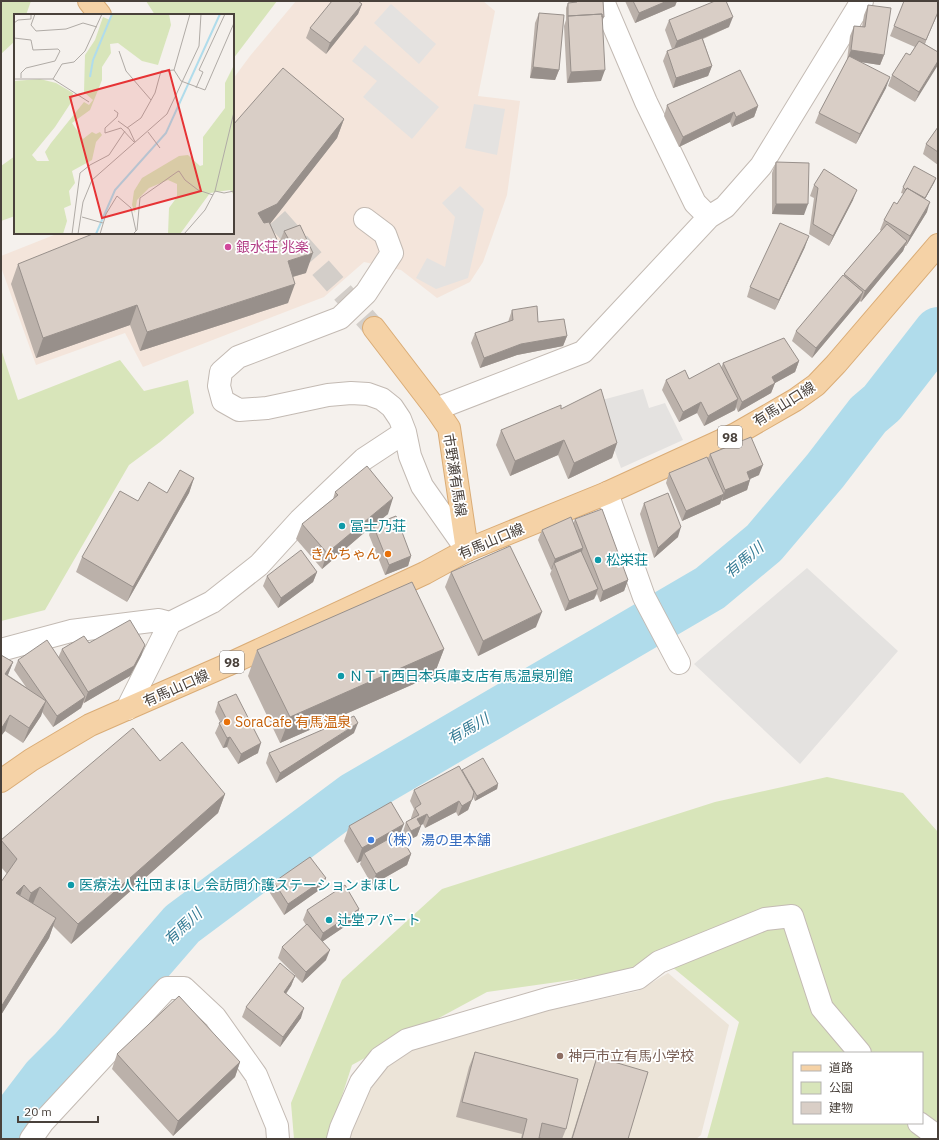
<svg xmlns="http://www.w3.org/2000/svg" width="939" height="1140" viewBox="0 0 939 1140" font-family="'IBM Plex Sans','Noto Sans JP',sans-serif">
<style>
.commercial{fill:#f4e5db}
.education{fill:#ece4d8}
.green{fill:#d8e5ba;fill-rule:evenodd}
.parking{fill:#e4e2e0}
.lines{fill:none;stroke-linecap:round;stroke-linejoin:round}
.river{stroke:#b0dceb;stroke-width:48}
.major-tunnel{stroke:#d3cec9;stroke-width:22;stroke-dasharray:22 11;stroke-linecap:butt}
.minor-casing{stroke:#c3bab3;stroke-width:24}
.major-casing{stroke:#daac76;stroke-width:24}
.minor{stroke:#fff;stroke-width:22}
.major{stroke:#f5d2a6;stroke-width:22}
.wall{fill:#bbb1aa}
.shaded-wall{fill:#98908b}
.building{fill:#d9cec6;stroke:#98908b}
.hotel-dot{fill:#d1479c;stroke:#fff;stroke-width:1.5}
.culture-dot{fill:#0f9aa8;stroke:#fff;stroke-width:1.5}
.food-dot{fill:#e8710a;stroke:#fff;stroke-width:1.5}
.shop-dot{fill:#3f7fe0;stroke:#fff;stroke-width:1.5}
.education-dot{fill:#8d6e63;stroke:#fff;stroke-width:1.5}
.labels{text-anchor:middle;stroke-width:3.5;stroke-linejoin:round;paint-order:stroke}
.shield{fill:#fff;stroke:#807a76;stroke-width:1}
.shield-label{font-size:13px;font-weight:bold;fill:#49413b}
.hotel-label{font-size:14px;fill:#b23c85;stroke:#fff;text-anchor:start}
.street-label{font-size:14px;fill:#49413b;stroke:#fff}
.culture-label{font-size:14px;fill:#0d838f;stroke:#fff;text-anchor:start}
.food-label{font-size:14px;fill:#c56008;stroke:#fff;text-anchor:end}
.shop-label{font-size:14px;fill:#366cbe;stroke:#fff;text-anchor:start}
.education-label{font-size:14px;fill:#785e54;stroke:#fff;text-anchor:start}
.water-label{font-size:15px;font-style:italic;fill:#367c95;stroke:#fff}
.inset-river{fill:none;stroke:#b0dceb;stroke-width:2}
.inset-road{fill:none;stroke:#b0aba6;stroke-width:1}
.view{fill:#e63335;fill-opacity:0.15;stroke:#e63335;stroke-width:2}
.inset-edge{fill:none;stroke:#49413b;stroke-width:2}
</style>
<rect width="100%" height="100%" fill="#f5f1ed"/>
<path class="commercial" d="M296,1H483L495,11L478,96L520,101L507,195L483,262L470,282L437,298L401,270L364,262L324,297L143,367L125,333L36,365L1,267V256L59,233H233V79L250,56Z"/>
<path class="education" d="M668,973L729,1025L701,1135L696,1139H348L368,1088L385,1066L413,1046L505,1020L638,991Z"/>
<path class="green" d="M1,1H31L26,15H15V41L1,54Z
M146,1H277L233,59V15H155Z
M15,156V216L1,221V166Z
M1,349L18,400L120,360L144,391L188,380L194,413L160,442L129,465L45,610L1,621Z
M827,777L903,793L938,832V1139H707L739,1022L671,966L487,992L352,1065L328,1139H294L291,1103L342,980L442,889L715,802ZM794,1053H922V1123H794Z"/>
<path class="parking" d="M391,4L436,44L419,64L374,23Z
M365,45L439,107L412,139L363,97L377,81L352,61Z
M474,104L505,109L497,155L465,148Z
M460,186L484,209L468,278L436,289L416,278L427,258L445,267L455,217L442,203Z
M643,389L649,408L665,403L683,440L621,468L613,446L602,400Z
M807,568L898,651L800,764L694,664Z"/>
<g class="lines">
<path class="river" d="M1,1136L45,1078L73,1050L182,924L354,796L710,588L764,543L825,471L868,415L882,403L938,331"/>
<path class="major-tunnel" d="M233,169L374,328"/>
<g class="minor-casing">
<path id="minor" d="M603,1L646,102L695,203L709,217
M365,219L385,234L392,253L366,293L340,318L238,357L221,372L219,386L223,401L239,410L267,408L328,395L351,393L368,394L382,399L392,407L400,419L405,432L410,456L422,486L467,550
M436,409L583,352L709,217L725,207L761,166L862,1
M607,493L644,597L679,663
M1,650L71,631L159,620L170,623L212,602L259,565L300,520L364,459L405,432
M127,709L170,623
M919,1123L938,1137
M31,1139L43,1122L167,988H184L215,1017L256,1075L277,1126L278,1139
M338,1139L341,1128L361,1082L380,1058L407,1040L547,999L638,978L659,962L765,919L792,916L822,1008L860,1053"/>
</g>
<g class="major-casing">
<path id="major" d="M89,1L100,15
M374,328L436,409L449,428L467,550
M1,781L31,760L90,725L227,665L425,573L467,550L607,493L736,434L795,400L816,385L836,364L938,245"/>
</g>
<use href="#minor" class="minor"/>
<use href="#major" class="major"/>
</g>
<path class="wall" d="M576,1H603L604,17L602,22L601,81L567,83L564,26L566,20V8L568,3L576,2Z
M625,1H677L675,6L635,23Z
M938,1L925,44L938,52L915,102L888,86L892,75L910,55L915,47L890,36L894,26Z
M362,4L358,14L326,54L306,38L310,28Z
M868,5L884,55L880,65L861,62L886,88L856,144L815,123L819,113L847,60L850,36L854,26L862,27L864,15Z
M539,13L559,70L555,80L530,78L535,23Z
M669,20L729,27L703,39L712,66L708,76L673,88L663,61L667,51L672,49L665,30Z
M667,105L758,106L754,117L732,127L730,122L679,147L664,116Z
M344,119L337,138L270,223L278,242L280,241L284,231L300,225L306,273L293,277L288,303L140,351L130,325L36,358L11,284L18,264L233,233Z
M938,127V165L923,154L926,144Z
M776,162L804,215L772,214V173Z
M936,178L934,183L925,199L927,212L906,246H905L903,251L861,302L860,301L859,302L812,358L792,341L796,331L844,276V274L881,231L880,230L884,220L897,204L904,194L901,193L903,187Z
M814,185L853,200L829,246L809,234L814,198L810,196Z
M805,247L775,310L747,297L750,287Z
M512,310L567,336L563,346L517,355L480,368L471,343L475,333L508,322Z
M799,361L795,372L775,383L771,393L738,412L736,407L735,410L704,426L697,413L679,422L662,390L666,380L689,379L721,368L723,363Z
M561,409L617,443L612,458L568,479L558,455L510,476L496,445L501,430Z
M710,454L759,475L750,479L747,490L722,501L721,500L720,504L682,521L666,483L669,473L708,458Z
M194,478L189,493L127,602L76,572L82,557L138,501L167,493Z
M335,492L388,514L375,524L411,556L408,566L385,575L369,535L372,526L322,569L296,539L302,524L333,499Z
M644,503L678,537L654,558L640,514Z
M575,519L628,580L624,591L600,602L597,594L594,599L565,611L550,574L552,569L551,570L538,540L542,530L573,524Z
M317,572L313,582L278,608L263,586L267,576Z
M451,572L536,627L478,656L445,587Z
M89,643L145,645L141,656L130,676L84,703V702L81,708L53,727L42,712L41,716L23,743L5,731L1,736V655L13,662L8,675L26,687L14,670L18,660L58,658L62,649Z
M444,649L434,675L280,743L248,676L257,650Z
M218,702L258,753L238,764L227,747L223,748L215,733L220,722L215,712Z
M354,733L276,783L266,763L269,753Z
M160,761L225,794L218,813L71,944L53,926L49,938L1,1015V882L7,874L1,867V840Z
M498,784L497,789L475,801L473,797L468,810L458,816L456,812L425,828L423,824L421,825L417,836L407,841L403,832L406,822L411,819V818L414,809L410,801L414,790Z
M349,826L400,835L411,854L407,865L372,885L360,864L361,861L357,863L344,841Z
M326,878L322,888L284,915L270,893L274,882Z
M359,909L356,919L323,941L326,960L302,983L295,976L291,986L286,994L301,1018L280,1047L242,1017L246,1007L295,975L278,958L282,947L306,925L303,920L307,910Z
M475,1052L566,1129L562,1139H521L522,1134L456,1117L469,1067Z
M117,1054L240,1062L235,1077L173,1136L112,1069Z
M597,1057L628,1139H571L592,1072Z"/>
<path class="shaded-wall" d="M667,1H677L675,6L635,23L639,13Z
M362,4L358,14L326,54L330,43Z
M938,12V13L922,50L926,40Z
M733,17L729,27L673,51L677,41Z
M851,50L884,55L880,65L847,60Z
M938,61V65L915,102L919,92Z
M712,66L708,76L673,88L676,78Z
M533,67L559,70L555,80L530,78Z
M605,70L601,81L567,83L571,72Z
M890,77L886,88L856,144L860,134Z
M758,106L754,117L732,127L736,117Z
M734,112L730,122L679,147L683,137Z
M344,119L337,138L270,224L251,232L258,213Z
M936,178L934,183L922,204L924,199Z
M857,190L853,200L829,246L833,236Z
M930,202L927,212L906,246L910,236Z
M776,204H808L804,215L772,214Z
M809,236L805,247L775,310L779,300Z
M907,241L903,251L861,302L865,291Z
M313,253L306,273L281,280L288,261Z
M295,284L288,303L140,351L147,332Z
M863,292L859,302L812,358L816,348Z
M137,305L130,325L36,358L43,338Z
M567,336L563,346L517,355L480,368L484,358L521,344Z
M799,361L795,372L775,383L771,393L738,412L742,402L772,377Z
M738,399L735,410L704,426L708,416Z
M701,402L697,413L679,422L683,412Z
M564,440L558,455L510,476L515,461Z
M617,443L612,458L568,479L574,463Z
M763,465L759,475L743,482L747,472Z
M194,478L189,493L127,602L133,587Z
M750,480L747,490L722,501L725,490Z
M724,494L720,504L682,521L686,511Z
M393,498L388,514L373,526V525L372,526L322,569L327,553Z
M681,527L678,537L654,558L658,548Z
M583,548L580,558L554,563L552,569L551,570L555,559Z
M411,556L408,566L385,575L389,565Z
M317,572L313,582L278,608L281,598Z
M628,580L624,591L600,602L603,591Z
M598,589L594,599L565,611L569,601Z
M542,612L536,627L478,656L483,641Z
M145,645L141,656L130,676L84,703L88,692Z
M444,649L434,675L280,743L290,717Z
M13,662L7,677L5,674Z
M85,697L81,708L53,727L57,716Z
M46,701L41,716L23,743L29,728Z
M10,715L5,731L1,736V729Z
M358,723L354,733L276,783L280,773Z
M230,737L227,747L223,748L227,738Z
M261,743L258,753L238,764L241,754Z
M498,784L497,789L475,801L477,796Z
M225,794L218,813L71,944L78,924Z
M472,800L468,810L458,816L462,806Z
M459,801L456,812L425,828L429,818Z
M427,814L423,824L414,829L417,819Z
M404,824L398,839L364,853L361,861L357,863L362,848Z
M421,826L417,836L407,841L411,831Z
M411,854L407,865L372,885L376,874Z
M326,878L322,888L284,915L288,904Z
M24,885L17,904L16,893Z
M40,887L32,906L24,913L31,893Z
M359,909L356,919L319,944L323,933Z
M56,918L49,938L1,1015V1007Z
M330,950L326,960L302,983L306,972Z
M295,976L291,986L280,1002L284,992Z
M304,1008L301,1018L280,1047L283,1037Z
M240,1062L235,1077L173,1136L178,1121Z"/>
<path class="building" d="M332,1H358L362,4L330,43L310,28Z
M577,1H603L604,17H602V14L568,16V3L577,2Z
M633,1H667L639,13Z
M715,1H726L733,17L677,41L669,20Z
M904,1H938V12L926,40L894,26Z
M868,5L891,8L884,55L851,50L854,26L865,27Z
M539,13L564,15L559,70L533,67Z
M602,14L605,70L571,72L568,16Z
M702,38L712,66L676,78L667,51Z
M919,41L938,52V61L919,92L892,75L906,53L910,55Z
M849,56L890,77L860,134L819,113Z
M283,68L344,119L277,204L258,213L264,223L269,222L278,242L288,238L284,231L300,225L313,253L288,261L295,284L147,332L137,305L43,338L18,264L95,233H233V125Z
M740,70L758,106L736,117L734,112L683,137L667,105Z
M938,127V152L926,144Z
M776,162L809,163L808,204H776Z
M914,166L936,178L925,198L907,188L906,190L903,187Z
M824,169L857,190L833,236L813,224L818,188L814,185Z
M907,188L930,202L910,236L884,220L894,202L897,204Z
M780,223L809,236L779,300L750,287Z
M887,224L907,241L865,291L844,274Z
M843,275L863,292L816,348L796,331Z
M537,306L538,322L564,319L567,336L521,344L484,358L475,333L513,320L512,310Z
M784,338L799,361L772,377L775,383L742,402L723,363Z
M719,363L738,399L708,416L701,402L683,412L666,380L685,370L689,379Z
M601,389L617,443L574,463L564,440L515,461L501,430L561,405V409Z
M751,437L763,465L747,472L750,480L725,490L710,454Z
M707,457L724,494L686,511L669,473Z
M367,466L393,498L327,553L302,524L338,495L335,492Z
M180,470L194,478L133,587L82,557L120,491L138,501L149,482L167,493Z
M668,493L681,527L658,548L644,503Z
M602,509L628,580L603,591L575,519Z
M396,516L411,556L389,565L373,525Z
M571,517L583,548L555,559L542,530Z
M510,546L542,612L483,641L451,572Z
M301,550L317,572L281,598L267,576Z
M581,551L598,589L569,601L554,563Z
M412,582L444,649L290,717L257,650Z
M130,620L145,645L134,666L88,692L62,649L84,636L89,643Z
M47,640L85,697L57,716L18,660Z
M1,655L13,662L5,674L46,701L29,728L10,715L1,729Z
M236,694L261,743L241,754L230,737L227,738L219,723L226,718L218,702Z
M354,716L358,723L280,773L269,753Z
M133,728L160,761L182,742L225,794L78,924L40,887L31,893L24,885L16,893L56,918L1,1007V882L17,859L1,840Z
M483,758L498,784L477,796L462,770Z
M459,766L474,792L472,800L462,806L459,801L429,818L427,814L417,819L421,826L411,831L406,822L419,815L415,808L421,804L414,790Z
M391,802L404,824L362,848L349,826Z
M399,833L411,854L376,874L364,853Z
M310,857L326,878L288,904L274,882Z
M345,885L359,909L323,933L307,910Z
M307,924L330,950L306,972L282,947Z
M280,963L295,976L284,992L304,1008L283,1037L246,1007Z
M179,996L240,1062L178,1121L117,1054Z
M475,1052L578,1079L566,1129L542,1123L539,1138L544,1139H522L527,1119L462,1102Z
M597,1057L648,1072L628,1139H572Z"/>
<circle class="hotel-dot" cx="228" cy="247" r="4"/>
<g class="culture-dot">
<circle cx="342" cy="526" r="4"/>
<circle cx="598" cy="560" r="4"/>
<circle cx="341" cy="676" r="4"/>
<circle cx="71" cy="885" r="4"/>
<circle cx="329" cy="920" r="4"/>
</g>
<g class="food-dot">
<circle cx="388" cy="554" r="4"/>
<circle cx="227" cy="722" r="4"/>
</g>
<circle class="shop-dot" cx="371" cy="840" r="4"/>
<circle class="education-dot" cx="560" cy="1056" r="4"/>
<g class="labels">
<g class="shield">
<rect x="718" y="426" width="24" height="22" rx="3"/>
<rect x="220" y="651" width="24" height="22" rx="3"/>
</g>
<g class="shield-label">
<text x="730" y="442">98</text>
<text x="232" y="667">98</text>
</g>
<g class="hotel-label">
<text x="236" y="252">銀水荘 兆楽</text>
</g>
<g class="street-label">
<text transform="translate(784 404) rotate(-32)" y="5">有馬山口線</text>
<text transform="translate(455 475) rotate(81)" y="5">市野瀬有馬線</text>
<text transform="translate(491 541) rotate(-23)" y="5">有馬山口線</text>
<text transform="translate(176 688) rotate(-24)" y="5">有馬山口線</text>
</g>
<g class="culture-label">
<text x="350" y="531">冨士乃荘</text>
<text x="606" y="565">松栄荘</text>
<text x="349" y="681">ＮＴＴ西日本兵庫支店有馬温泉別館</text>
<text x="79" y="890">医療法人社団まほし会訪問介護ステーションまほし</text>
<text x="337" y="925">辻堂アパート</text>
</g>
<g class="food-label">
<text x="380" y="559">きんちゃん</text>
<text x="235" y="727" text-anchor="start">SoraCafe 有馬温泉</text>
</g>
<g class="shop-label">
<text x="379" y="845">（株）湯の里本舗</text>
</g>
<g class="education-label">
<text x="568" y="1061">神戸市立有馬小学校</text>
</g>
<g class="water-label">
<text transform="translate(744 560) rotate(-40)" y="5">有馬川</text>
<text transform="translate(468 729) rotate(-30)" y="5">有馬川</text>
<text transform="translate(183 927) rotate(-43)" y="5">有馬川</text>
</g>
</g>
<g transform="translate(14 14)">
<rect width="220" height="220" fill="#f5f1ed"/>
<path d="M98,0H155L157,11L144,51L128,47L104,29L96,30L97,39L88,53V66L76,96L58,109L69,125L78,118L82,120L86,118L88,121L82,128L78,146L58,157L61,169L55,177L57,191L50,194L53,207L49,220H0V67L26,65L42,69L59,79L58,87L41,113L18,141L23,147H35L31,138L37,129L70,88L75,91L79,86L70,78L71,41L81,26L89,3L96,6ZM220,51V181L216,176L196,179L166,220H154L155,194L163,183V170L154,166L135,174L123,186L121,199L118,191L120,177L128,164L165,142L174,141L186,152L189,151V123L211,94V69Z" fill="#d8e5ba"/>
<path class="inset-river" d="M76,63L79,46L98,0M82,220L101,176L152,119L206,0"/>
<path class="inset-road" d="M21,0L17,11L22,17L52,15L69,9L83,13M0,9L4,6L17,5V0M0,24L17,26L19,36L44,35L46,37L41,47L12,54L7,59V64M105,37L112,57L137,86M160,56L167,67L191,76L220,9M160,56L176,0M0,65H39L75,88M39,65L48,50L60,48L71,37L88,0M182,74L189,58L185,56L211,0M100,96L104,99L103,103L91,114V119L107,114L120,128M104,107L115,115L121,128M113,114L127,104L141,79L147,57L160,56M134,118L146,134M201,177L210,179L220,177M68,203L89,209M58,220L66,159L76,151L95,141L111,117M64,220L69,188L78,166L153,100L185,32L187,0M86,220L92,200L103,182L117,194L122,217M119,220L123,216L126,184L163,158L165,157L171,166L184,176L199,181M170,220L191,196L201,177L220,98"/>
<path class="view" d="M155,56L187,177L88,204L56,83Z"/>
<rect width="220" height="220" class="inset-edge"/>
</g>
<rect width="939" height="1140" fill="none" stroke="#49413b" stroke-width="4"/>
<rect x="793" y="1052" width="130" height="72" fill="#ffffff" stroke="#b6b3b1"/>
<rect x="801" y="1065" width="20" height="6" fill="#f5d2a6" stroke="#b6b3b1"/>
<text x="829" y="1072" font-size="12" fill="#49413b">道路</text>
<rect x="801" y="1082" width="20" height="12" fill="#d8e5ba" stroke="#b6b3b1"/>
<text x="829" y="1092" font-size="12" fill="#49413b">公園</text>
<rect x="801" y="1102" width="20" height="12" fill="#d9cec6" stroke="#b6b3b1"/>
<text x="829" y="1112" font-size="12" fill="#49413b">建物</text>
<path d="M18 1116v6h80v-6" fill="none" stroke="#49413b" stroke-width="2"/>
<text x="24" y="1116" font-size="12" fill="#49413b" stroke="#ffffff" stroke-width="3" paint-order="stroke">20 m</text>
</svg>
